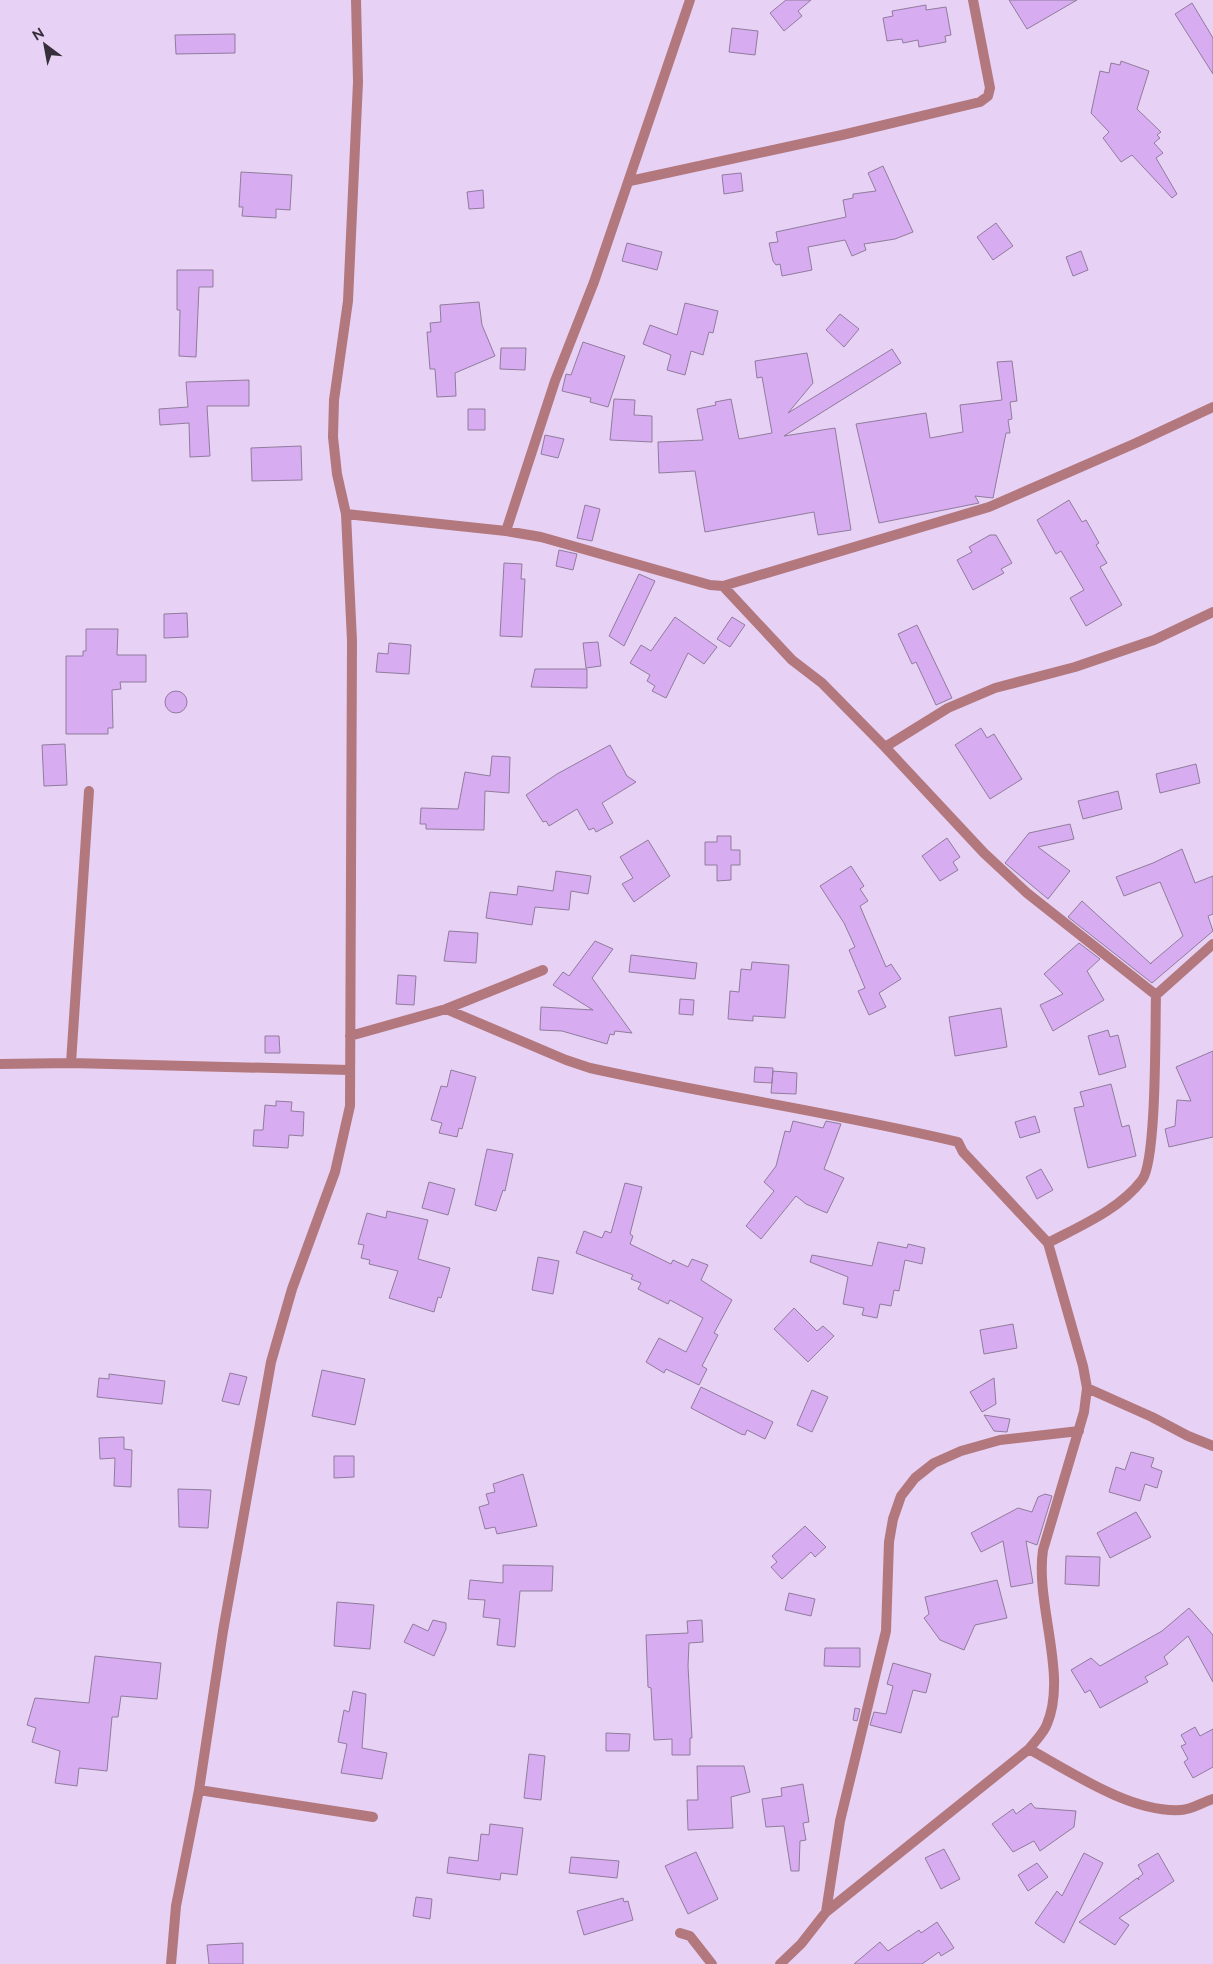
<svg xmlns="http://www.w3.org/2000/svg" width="1213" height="1964" viewBox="0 0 1213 1964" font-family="Raleway,sans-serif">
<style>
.building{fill:#d7acf1;stroke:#907c9c}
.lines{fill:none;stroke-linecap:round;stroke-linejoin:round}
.street{stroke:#b3787e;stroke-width:10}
</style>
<rect width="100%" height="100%" fill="#e7d2f5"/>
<path class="building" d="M786,0H811L798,11L802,16L784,31L770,13Z
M1009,0H1077L1027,29Z
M1192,3L1213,38V74L1175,14Z
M926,5V10L946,7L951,35L945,36L946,42L919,47L918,40L903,43L902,39L887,41L883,18L893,16L892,11Z
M732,28L758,31L755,55L729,52Z
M235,34V53L176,54L175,35Z
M1121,61L1149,71L1137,109L1161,132L1157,135L1160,138L1154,143L1163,153L1156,158L1177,194L1172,198L1132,155L1121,162L1103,138L1109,132L1091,113L1100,71L1109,73L1111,63L1120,65Z
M883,166L913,232L895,239L864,244L866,250L852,256L845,240L808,247L812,270L782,276L780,264L776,265L773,261L769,243L778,242L776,232L846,217L843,200L853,198V194L876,191L868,173Z
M241,172L292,175L290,210L276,209V218L242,216L243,207H239Z
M741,173L743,191L724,194L722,175Z
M483,190L484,208L469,209L467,192Z
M996,223L1013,246L993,260L977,237Z
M627,243L662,252L657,270L622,261Z
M1081,251L1088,270L1073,276L1066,257Z
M177,270H213V287H199L196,357L179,356L180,310H177Z
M479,302L482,325L495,356L455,373L456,396L437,397L435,369H430L427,332H431L430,323L441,322L440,305Z
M685,303L718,311L713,333L709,332L703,355L691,351L685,375L667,370L671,355L643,344L650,325L677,335Z
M840,314L859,329L844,347L826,330Z
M583,342L625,356L608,407L590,402L591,398L562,391L566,374L571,375Z
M501,348H526L525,370L500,369Z
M892,349L901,363L784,436L835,428L851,530L818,535L814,512L705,532L695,471L659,473L658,442L703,440L697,409L716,405L715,402L731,399L739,439L772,433L762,377L757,378L755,361L807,353L813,383L788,413Z
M1012,361L1017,401L1010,402L1012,419L1008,420L1010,433H1006L993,498L975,496L979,503L879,523L856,424L926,413L930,438L963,432L960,405L1002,400L997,362Z
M249,380V406H207L210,456L190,457L189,423L160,425L159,409L188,407L186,382Z
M614,399L635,400L634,415L652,416V442L610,440Z
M468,409H485V430H468Z
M545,435L564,439L558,458L541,454Z
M301,446L302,480L252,481L251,448Z
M1069,500L1082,522L1086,520L1099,543L1096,545L1107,563L1100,567L1122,605L1086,626L1070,598L1084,590L1061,551L1056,554L1037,520Z
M585,505L600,509L592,541L577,538Z
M990,535H996L1012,563L1001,569L1004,573L973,590L957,560L972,552L969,547Z
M559,550L577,554L573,570L556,566Z
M504,563L522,564L521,579H525L522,637L500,636Z
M639,574L655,581L624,646L609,636Z
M187,613L188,637L164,638V614Z
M675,617L717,647L704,664L688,653L666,698L652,691L655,686L647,681L650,675L630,663L641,645L651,651Z
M732,617L745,625L730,647L717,639Z
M917,625L952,698L936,705L916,662L912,664L898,634Z
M86,629H118L117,655H146V682H120L121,689L112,690L113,728H108V734H66V656H83V651H86Z
M598,642L601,666L586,668L583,643Z
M389,643L411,645L409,674L376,672L378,653L388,654Z
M535,669H587V688L531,687Z
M165 702a11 11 0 1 1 22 0a11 11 0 1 1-22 0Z
M981,728L987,738L994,734L1022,779L990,799L955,745Z
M65,744L67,785L44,786L42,745Z
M610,745L627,776L636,782L602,803L613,823L596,832L594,828L589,830L577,809L549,826L546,821L543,822L526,795L557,774Z
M492,756L510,757L509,793L485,791L484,830L426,829V824H420L421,808L458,809L465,772L490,776Z
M1196,764L1200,783L1160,793L1156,774Z
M1118,791L1122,809L1083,819L1078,801Z
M1070,824L1074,839L1038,847L1070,871L1048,899L1005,863L1029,833Z
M717,836H731V850H740V865H731V880L717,881V865H705V842H717Z
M947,838L960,857L953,862L958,870L940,881L922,856Z
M648,840L670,876L634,902L622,884L633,878L620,857Z
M1182,849L1195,883L1213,876V914L1208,916L1213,931L1152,983L1068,917L1082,901L1151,964V963L1183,936L1160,882L1124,896L1116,877L1153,863Z
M851,866L864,886L860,889L868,901L860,906L886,967L891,964L901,979L879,993L886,1007L869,1015L858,991L865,988L849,950L855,947L844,923L820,886Z
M556,871L591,876L588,894L571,891L569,910L535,907L532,925L486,918L490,892L517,895L518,886L553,891Z
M449,931L478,933L476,963L444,961Z
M595,941L613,949L592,978L632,1033L615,1031L614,1035L610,1034L607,1044L562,1031L540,1030L541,1007L593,1010L553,985L563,972L569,976Z
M1079,943L1100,959L1087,971L1104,1000L1053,1031L1040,1005L1063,994L1044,974Z
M631,955L697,963L695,979L629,972Z
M752,962L789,965L785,1018L753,1016V1021L728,1019L730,991L739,992L741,969L751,970Z
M398,975L416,976L414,1005L396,1004Z
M680,999L694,1000L693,1015L679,1014Z
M1001,1008L1007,1047L955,1056L949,1017Z
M1108,1030L1110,1037L1118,1035L1126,1067L1099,1075L1088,1036Z
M265,1036H279L280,1053H265Z
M1213,1051V1137L1169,1147L1165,1129L1175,1126L1177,1100L1191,1101L1176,1067Z
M755,1067L773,1068L772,1083L754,1082Z
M451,1070L476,1077L462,1129L459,1128L457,1137L439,1133L442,1123L431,1120L441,1086L447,1087Z
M773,1071L797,1073L796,1094L771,1093Z
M1111,1084L1122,1127L1129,1125L1136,1156L1088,1168L1074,1108L1084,1106L1080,1092Z
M276,1101L292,1102L291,1111L304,1112L303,1136L289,1135L288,1148L253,1146L254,1130H263L265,1105L276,1106Z
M1035,1116L1040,1132L1020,1138L1015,1122Z
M793,1121L823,1128L826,1121L841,1124L824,1169L844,1178L827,1213L806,1204L796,1196L761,1239L746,1226L774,1191L764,1182L776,1166L785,1131L790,1132Z
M487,1149L513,1154L505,1191L503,1190L496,1211L475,1205Z
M1041,1169L1053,1190L1037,1199L1026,1177Z
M429,1182L455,1189L448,1215L422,1208Z
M625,1183L642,1187L630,1234L633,1236L630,1244L671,1264L673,1260L688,1267L692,1259L708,1265L701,1280L732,1300L714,1333L718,1335L702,1366L707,1369L699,1385L666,1369L664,1373L646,1362L659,1338L686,1352L703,1318L670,1300L668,1304L638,1289L641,1283L631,1279L633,1275L576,1253L584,1231L602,1238L605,1231L611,1233Z
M387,1211L428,1220L418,1259L450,1268L441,1298L438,1297L434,1312L389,1298L398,1271L369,1264L370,1260L361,1258L364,1245L358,1244L367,1213L386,1218Z
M878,1242L907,1248L908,1244L925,1248L922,1264L905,1260L899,1291L894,1290L891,1306L880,1304L877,1318L862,1315L864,1308L843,1304L848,1277L810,1262L812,1255L872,1266Z
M538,1257L559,1261L553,1294L532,1290Z
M794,1308L817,1331L823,1326L834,1336L808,1362L774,1329Z
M1013,1324L1017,1348L984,1354L980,1330Z
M322,1370L365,1379L355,1425L312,1416Z
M230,1373L247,1377L239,1405L222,1401Z
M109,1374L165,1381L162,1404L97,1397L99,1378L109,1379Z
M994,1378L996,1404L982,1412L970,1392Z
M701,1387L773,1422L765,1439L747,1430L745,1435L741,1434L691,1408Z
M812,1390L828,1397L812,1432L797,1425Z
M984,1415L1010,1419L1007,1432L994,1431Z
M124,1437V1449L132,1450L131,1487L114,1486L115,1458L100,1459L99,1438Z
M1131,1452L1154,1458L1151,1467L1162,1471L1157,1488L1145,1484L1140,1501L1109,1492L1116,1467L1125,1470Z
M334,1456H354V1477L334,1478Z
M523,1474L537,1526L497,1534L495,1527L485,1529L479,1507L489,1504L486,1494L495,1492L493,1484Z
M178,1489L211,1490L208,1528L179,1527Z
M1045,1494L1052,1496L1037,1545L1026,1541L1033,1583L1011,1587L1003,1541L981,1552L971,1533L1018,1508L1032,1512L1038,1497Z
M1136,1512L1151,1537L1110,1558L1097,1533Z
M805,1526L826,1547L815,1557L811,1552L782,1579L771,1567L777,1562L772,1556Z
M1066,1556L1100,1557L1099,1586L1065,1584Z
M503,1565L553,1566L552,1591H520L515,1647L497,1645L500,1619L483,1617L485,1600L468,1599L470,1580L503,1583Z
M997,1580L1007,1618L975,1625L964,1650L940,1640L924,1618L929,1614L925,1597Z
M789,1593L815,1599L811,1616L785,1610Z
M337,1602L374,1605L370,1649L334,1646Z
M1189,1608L1213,1635V1682L1188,1636L1164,1657L1168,1664L1145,1677L1148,1682L1100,1708L1090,1690L1085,1693L1071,1670L1091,1658L1100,1666L1162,1631Z
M433,1620L446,1623V1629L434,1656L404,1642L413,1624L428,1631Z
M702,1620L703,1642L689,1643L688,1666L692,1738H690V1755H672V1739L654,1740L651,1688L648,1687L646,1635L688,1633L687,1621Z
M825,1648H860V1667L824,1666Z
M95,1656L161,1663L157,1699L121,1696L118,1717H112L107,1771L79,1768L77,1786L55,1783L60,1751L32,1742L36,1728L27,1725L35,1698L89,1703Z
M893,1663L931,1674L926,1693L913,1690L901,1733L870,1725L874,1712L886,1714L893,1686L887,1684Z
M353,1691L366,1694L362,1748L387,1753L382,1779L341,1773L347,1744L338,1742L344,1710L349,1712Z
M855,1708L860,1709L857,1721L853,1720Z
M1195,1727L1200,1736L1213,1729V1767L1193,1778L1184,1762L1188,1759L1181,1746L1186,1744L1181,1735Z
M606,1733L630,1734L629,1751H606Z
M529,1754L545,1756L541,1800L524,1798Z
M697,1766H744L750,1792L731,1797L733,1828L688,1830L687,1800H698Z
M803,1784L809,1822L803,1823L806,1840L800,1841L799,1871H791L784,1826L766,1827L762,1799L782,1796L781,1788Z
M1031,1803L1035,1808L1076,1811L1074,1827L1040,1851L1034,1841L1013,1852L992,1824L1013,1809L1016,1814Z
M490,1824L523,1828L517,1875L501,1873L500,1880L447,1873L449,1857L478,1861L481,1834L489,1835Z
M944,1849L960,1879L941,1889L925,1858Z
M696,1852L718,1899L688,1914L665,1866Z
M1084,1853L1103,1863L1064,1943L1035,1923L1057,1891L1062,1896Z
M1158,1853L1174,1881L1119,1918L1129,1925L1115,1945L1079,1922L1137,1878L1139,1880L1138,1878L1143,1874L1138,1865Z
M571,1857L619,1861L617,1878L569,1873Z
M1037,1863L1048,1877L1028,1891L1018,1875Z
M416,1897L432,1899L430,1919L413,1916Z
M623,1898L624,1902L628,1901L633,1920L584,1935L577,1911Z
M937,1922L954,1948L941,1956L939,1952L922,1964H854L880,1942L888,1951L919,1930L921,1933Z
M243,1943V1964H209L207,1945Z"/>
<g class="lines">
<path class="street" d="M630,181L842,135L980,102L988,96L990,88L973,0
M346,514L506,531L541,537L710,585L723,586L989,507L1136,443L1213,407
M506,531L555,381L594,282L690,0
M723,586L792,660L822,683L885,747L984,853L1027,893L1156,995
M885,747L948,708L995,688L1075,667L1154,640L1213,612
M446,1009L566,1060L590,1068C712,1095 836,1113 958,1142L963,1152L1048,1243L1083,1366L1087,1388L1084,1412L1043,1550C1035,1604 1068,1675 1047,1724C1044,1733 1035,1741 1029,1749L826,1912L801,1944L780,1964
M350,1036L446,1009L543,970
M71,1063L89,791
M0,1064L71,1063L349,1070
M1048,1243C1080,1226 1119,1210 1142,1180C1157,1161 1155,1026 1156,995L1213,944
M1087,1388L1152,1417L1188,1436L1213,1446
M1029,1749C1071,1772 1131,1813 1181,1810C1191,1810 1203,1802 1213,1799
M199,1790L373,1817
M826,1912L840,1821L886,1631L889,1542L893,1519L901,1496L915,1478L934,1463L961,1451L1000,1440L1079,1431
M680,1933L690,1936L712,1964
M171,1964L176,1906L199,1790L223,1631L271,1362L292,1289L335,1172L350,1106L352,641L346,514L337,474L333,437L334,400L348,301L358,82L356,0"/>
</g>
<g transform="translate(45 45) rotate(328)" stroke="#e7d2f5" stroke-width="4" paint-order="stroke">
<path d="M0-4L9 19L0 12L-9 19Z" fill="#372e3c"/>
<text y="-8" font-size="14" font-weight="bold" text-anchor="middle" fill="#372e3c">N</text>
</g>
</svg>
